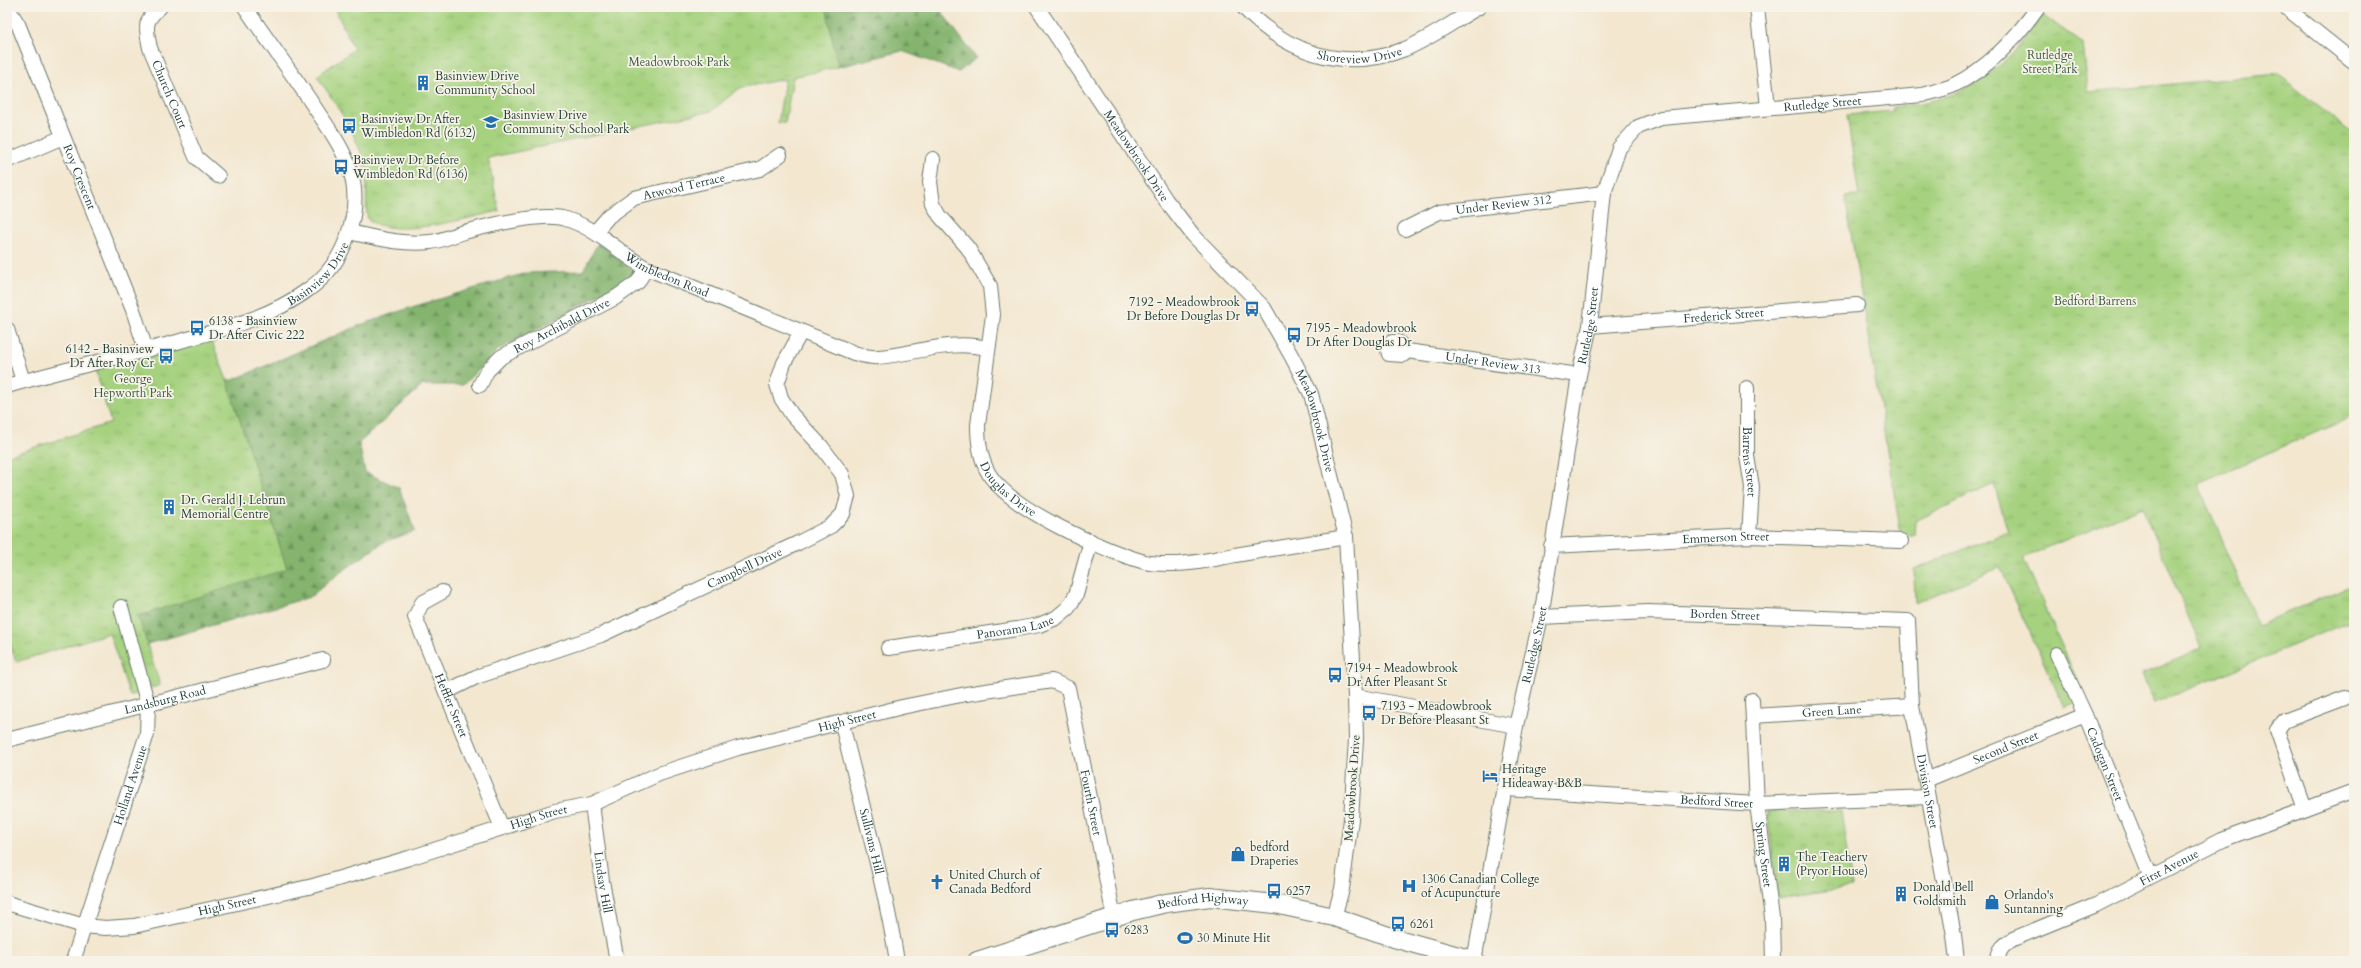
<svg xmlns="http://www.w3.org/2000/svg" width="2361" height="968" viewBox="0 0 2361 968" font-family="Cardo,serif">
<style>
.forest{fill:url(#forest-firs);stroke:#527851}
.park{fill:url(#park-tufts);stroke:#62885a}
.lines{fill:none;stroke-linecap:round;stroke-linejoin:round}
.minor-casing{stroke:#69786b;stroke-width:16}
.major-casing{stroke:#69786b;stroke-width:20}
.minor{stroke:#fff;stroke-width:14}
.major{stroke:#fff;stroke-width:18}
.labels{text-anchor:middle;stroke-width:3.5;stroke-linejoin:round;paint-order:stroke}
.street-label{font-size:12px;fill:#1f3d34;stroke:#f7f3e8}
.park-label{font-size:12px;fill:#3a5b43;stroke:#f7f3e8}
.poi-label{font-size:12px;fill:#1f3d34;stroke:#f7f3e8;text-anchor:start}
</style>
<defs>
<pattern id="forest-firs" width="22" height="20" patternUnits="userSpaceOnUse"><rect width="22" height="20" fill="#84b46e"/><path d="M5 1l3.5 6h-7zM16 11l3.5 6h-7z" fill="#6b945b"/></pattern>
<pattern id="park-tufts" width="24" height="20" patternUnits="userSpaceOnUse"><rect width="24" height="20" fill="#a6d27f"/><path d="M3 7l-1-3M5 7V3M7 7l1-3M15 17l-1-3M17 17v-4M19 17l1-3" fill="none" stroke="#8eb56e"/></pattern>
</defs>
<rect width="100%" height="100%" fill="#f7f3e8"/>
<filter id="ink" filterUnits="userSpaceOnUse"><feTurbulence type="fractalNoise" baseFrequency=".025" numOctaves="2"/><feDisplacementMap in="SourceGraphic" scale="8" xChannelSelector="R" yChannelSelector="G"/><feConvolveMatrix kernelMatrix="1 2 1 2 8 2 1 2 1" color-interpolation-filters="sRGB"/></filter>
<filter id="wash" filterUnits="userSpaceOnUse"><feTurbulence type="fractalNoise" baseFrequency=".012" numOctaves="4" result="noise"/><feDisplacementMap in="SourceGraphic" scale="16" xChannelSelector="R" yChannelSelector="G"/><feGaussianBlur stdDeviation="0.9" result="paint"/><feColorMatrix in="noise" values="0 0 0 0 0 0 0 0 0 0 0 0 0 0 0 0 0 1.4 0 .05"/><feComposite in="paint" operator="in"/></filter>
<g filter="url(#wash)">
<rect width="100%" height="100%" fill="#f3e7d0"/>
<path class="forest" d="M826,7H938L976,58L959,72L902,51L838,67Z
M598,243L641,273L498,350L463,385H423L359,443L365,472L399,488L415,531L384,542L334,577L310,597L147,644L138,616L287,568L227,380H233L360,325L412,307L526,273L583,271Z"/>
<path class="park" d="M334,7H826L838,67L793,77L785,123H778L785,79L740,88L711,111L488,158L499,211C470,217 392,241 368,219C364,203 369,185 365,168C358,134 336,105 317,76L354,49Z
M2043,15L2083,44L2088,92L2278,74L2354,135V421L2352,417L2198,483L2258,625L2354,584V620L2155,703L2142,674L2202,649L2142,507L2023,558L2085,698L2064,707L2000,567L1915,603L1914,569L2008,532L1994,484L1915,521L1914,535H1901L1845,197L1859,196L1847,115L1893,111V107C1969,99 1999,75 2043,15Z
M209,334L227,380L287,569L138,616L160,685L130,696L109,633L16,662L7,635V456L111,423L94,366Z
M1767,811H1841L1852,887L1778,898Z"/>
</g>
<g filter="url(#ink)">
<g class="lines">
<g class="minor-casing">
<g id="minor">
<path id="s1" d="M7,7L18,24L133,310L146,350"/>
<path id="s2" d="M160,7C143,21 146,28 150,48L196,157L218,176"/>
<path id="s3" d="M1037,7L1166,200L1193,235L1264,308L1292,357L1311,394L1346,537L1355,696L1356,739L1351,819L1342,889L1334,917"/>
<path id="s4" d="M1243,7C1286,53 1344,73 1405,49C1431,38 1454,21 1479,7"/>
<path d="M1757,7L1768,107"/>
<path d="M2285,7L2354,62"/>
<path id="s5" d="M933,159L930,182L933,204L940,216L968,248L990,286L993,315L978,425C978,442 980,459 989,474C1011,510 1105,551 1145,562C1153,564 1162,564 1169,564C1191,565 1214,559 1235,555C1272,549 1309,543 1346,537"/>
<path d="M7,161L63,137"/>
<path id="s6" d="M1405,229L1439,212L1604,193"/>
<path id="s7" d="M596,231L609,216L634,198L760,169L780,155"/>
<path id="s8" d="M349,232C376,238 402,245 430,242C442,241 455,234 468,231C491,225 545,212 566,219C598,229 618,252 646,268L854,353C861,355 870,358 878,357C915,354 950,339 987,348"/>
<path id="s9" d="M1590,326L1857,305"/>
<path d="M7,329L23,381"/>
<path id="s10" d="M1407,351L1398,342H1392L1387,346L1389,354L1403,355L1407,351L1579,375"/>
<path id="s11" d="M480,385L487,371L501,357L615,298L638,282L646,268"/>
<path id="s12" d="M7,386C63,370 120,357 177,342C221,330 272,317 309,289C346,263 365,207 348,164C341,146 330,130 319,114C295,77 269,43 245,7"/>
<path id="s13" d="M1747,388V456L1752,487L1749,536"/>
<path id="s14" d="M1551,546L1749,536L1901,541"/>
<path id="s15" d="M442,592L422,603L415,617L502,828"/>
<path id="s16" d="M1541,617L1648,612L1908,621L1912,706L1954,935L1957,961"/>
<path id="s17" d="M888,648L1017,629L1039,625L1056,618L1068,608L1076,595L1091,541"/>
<path id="s18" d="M2057,654L2085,715L2150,875"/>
<path id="s19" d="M446,692L476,677L601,635L798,543L831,526L843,514L848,496L842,474L821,446L792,415L781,398L777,384L784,363L801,332"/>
<path d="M1355,696L1516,726"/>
<path id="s20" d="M1752,700L1757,804L1772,918L1773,961"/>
<path id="s21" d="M1753,716L1912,706"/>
<path id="s22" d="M842,724C861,803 884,880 897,961"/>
<path id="s23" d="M7,740L323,660"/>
<path id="s24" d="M1926,780L2085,715"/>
<path id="s25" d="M1505,789L1757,804L1928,797"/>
<path id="s26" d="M592,804L602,881L617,961"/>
<path d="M2305,809L2277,730L2284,721L2345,698"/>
<path id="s27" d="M7,903L84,926L106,928L134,926L313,886L409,858L555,811L592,804L659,774L738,748L902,707L966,694L1052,681L1068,688L1114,917"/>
<path id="s28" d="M73,961L147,734L148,705L121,607"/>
<path id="s29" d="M1474,961L1516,726L1541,617L1579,375L1590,326L1604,193L1619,148L1638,127L1661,118L1922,95C1931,92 1942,90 1952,86C1988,69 2015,39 2038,7"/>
<path id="s30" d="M1998,961C1998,949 2004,945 2013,939L2096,905L2222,840L2354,791"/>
</g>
</g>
<g class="major-casing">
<g id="major">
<path id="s31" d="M977,961L1133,911L1166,903L1210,897L1275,904L1334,917L1394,938L1476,961"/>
</g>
</g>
<use href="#minor" class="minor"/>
<use href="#major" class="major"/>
</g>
</g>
<defs>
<g id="building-bare" transform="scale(1.2)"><path d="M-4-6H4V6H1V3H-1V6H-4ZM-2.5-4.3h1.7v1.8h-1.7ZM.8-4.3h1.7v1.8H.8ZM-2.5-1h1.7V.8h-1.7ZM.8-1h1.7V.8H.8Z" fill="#1f6fb2" stroke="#f7f3e8" stroke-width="2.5" paint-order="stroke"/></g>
<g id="school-bare" transform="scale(1.2)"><path d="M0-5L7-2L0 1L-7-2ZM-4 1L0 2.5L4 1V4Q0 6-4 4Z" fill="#1f6fb2" stroke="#f7f3e8" stroke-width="2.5" paint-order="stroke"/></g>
<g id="bus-bare" transform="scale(1.2)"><path d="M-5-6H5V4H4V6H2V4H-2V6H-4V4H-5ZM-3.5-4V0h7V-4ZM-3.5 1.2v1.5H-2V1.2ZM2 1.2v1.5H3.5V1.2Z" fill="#1f6fb2" stroke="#f7f3e8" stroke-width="2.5" paint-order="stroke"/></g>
<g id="hotel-bare" transform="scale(1.2)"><path d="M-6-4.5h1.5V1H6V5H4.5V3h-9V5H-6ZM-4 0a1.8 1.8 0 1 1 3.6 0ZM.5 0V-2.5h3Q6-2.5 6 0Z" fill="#1f6fb2" stroke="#f7f3e8" stroke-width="2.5" paint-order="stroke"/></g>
<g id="shop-bare" transform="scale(1.2)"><path d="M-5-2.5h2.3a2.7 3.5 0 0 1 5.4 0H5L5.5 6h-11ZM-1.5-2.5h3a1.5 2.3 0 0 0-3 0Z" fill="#1f6fb2" stroke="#f7f3e8" stroke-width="2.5" paint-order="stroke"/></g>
<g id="church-bare" transform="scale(1.2)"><path d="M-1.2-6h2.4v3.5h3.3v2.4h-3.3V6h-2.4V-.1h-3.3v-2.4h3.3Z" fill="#1f6fb2" stroke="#f7f3e8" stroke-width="2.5" paint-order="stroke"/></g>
<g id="hospital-bare" transform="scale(1.2)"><path d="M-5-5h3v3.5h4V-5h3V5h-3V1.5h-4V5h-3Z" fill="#1f6fb2" stroke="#f7f3e8" stroke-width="2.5" paint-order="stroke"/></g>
<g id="stadium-bare" transform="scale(1.2)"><path d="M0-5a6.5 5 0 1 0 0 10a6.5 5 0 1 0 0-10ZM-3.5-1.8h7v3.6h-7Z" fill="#1f6fb2" stroke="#f7f3e8" stroke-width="2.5" paint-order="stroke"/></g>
</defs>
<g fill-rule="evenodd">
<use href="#building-bare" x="423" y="83"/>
<use href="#school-bare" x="491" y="122"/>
<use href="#bus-bare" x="349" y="126"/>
<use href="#bus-bare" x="341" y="167"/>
<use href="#bus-bare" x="1252" y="309"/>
<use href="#bus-bare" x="197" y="328"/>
<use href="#bus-bare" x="1294" y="335"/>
<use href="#bus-bare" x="166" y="356"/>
<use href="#building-bare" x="169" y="507"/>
<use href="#bus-bare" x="1335" y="675"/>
<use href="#bus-bare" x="1369" y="713"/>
<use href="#hotel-bare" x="1490" y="776"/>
<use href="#shop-bare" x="1238" y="854"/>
<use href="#building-bare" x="1784" y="864"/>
<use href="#church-bare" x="937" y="882"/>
<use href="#hospital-bare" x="1409" y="886"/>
<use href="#bus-bare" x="1274" y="891"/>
<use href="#building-bare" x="1901" y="894"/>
<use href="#shop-bare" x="1992" y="902"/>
<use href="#bus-bare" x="1398" y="924"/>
<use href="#bus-bare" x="1112" y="930"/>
<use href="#stadium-bare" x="1185" y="938"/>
</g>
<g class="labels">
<g class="street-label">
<text dy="4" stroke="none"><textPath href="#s4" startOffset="132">Shoreview Drive</textPath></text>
<text dy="4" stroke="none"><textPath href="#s2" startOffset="96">Church Court</textPath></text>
<text dy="4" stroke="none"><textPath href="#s29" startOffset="1042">Rutledge Street</textPath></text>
<text dy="4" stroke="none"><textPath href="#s3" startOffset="179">Meadowbrook Drive</textPath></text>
<text dy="4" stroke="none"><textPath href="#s1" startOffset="185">Roy Crescent</textPath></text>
<text dy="4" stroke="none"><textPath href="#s7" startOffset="102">Atwood Terrace</textPath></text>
<text dy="4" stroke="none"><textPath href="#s6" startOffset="103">Under Review 312</textPath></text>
<text dy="4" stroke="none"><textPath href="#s12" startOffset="336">Basinview Drive</textPath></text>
<text dy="4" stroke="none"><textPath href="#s8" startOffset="337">Wimbledon Road</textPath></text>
<text dy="4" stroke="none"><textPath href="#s9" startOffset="134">Frederick Street</textPath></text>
<text dy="4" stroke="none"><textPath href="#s29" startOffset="646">Rutledge Street</textPath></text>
<text dy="4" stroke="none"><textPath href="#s11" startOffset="104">Roy Archibald Drive</textPath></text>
<text dy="4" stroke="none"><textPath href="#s10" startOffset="140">Under Review 313</textPath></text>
<text dy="4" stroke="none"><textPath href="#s3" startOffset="503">Meadowbrook Drive</textPath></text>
<text dy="4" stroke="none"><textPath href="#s13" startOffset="74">Barrens Street</textPath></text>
<text dy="4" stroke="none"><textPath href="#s5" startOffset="361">Douglas Drive</textPath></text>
<text dy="4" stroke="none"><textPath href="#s14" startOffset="175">Emmerson Street</textPath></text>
<text dy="4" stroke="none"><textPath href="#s19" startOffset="324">Campbell Drive</textPath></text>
<text dy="4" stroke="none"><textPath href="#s16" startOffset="184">Borden Street</textPath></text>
<text dy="4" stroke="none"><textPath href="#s17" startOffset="129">Panorama Lane</textPath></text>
<text dy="4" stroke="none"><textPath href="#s29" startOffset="322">Rutledge Street</textPath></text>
<text dy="4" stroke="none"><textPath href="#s23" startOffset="163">Landsburg Road</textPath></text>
<text dy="4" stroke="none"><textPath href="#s15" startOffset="134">Heffler Street</textPath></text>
<text dy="4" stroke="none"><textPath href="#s21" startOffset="79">Green Lane</textPath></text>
<text dy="4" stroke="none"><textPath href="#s27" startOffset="874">High Street</textPath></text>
<text dy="4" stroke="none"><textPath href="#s24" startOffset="86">Second Street</textPath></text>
<text dy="4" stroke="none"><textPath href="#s18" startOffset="120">Cadogan Street</textPath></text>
<text dy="4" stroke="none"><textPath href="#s28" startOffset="185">Holland Avenue</textPath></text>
<text transform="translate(1352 788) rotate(-86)" y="4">Meadowbrook Drive</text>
<text dy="4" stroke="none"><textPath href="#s16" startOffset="539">Division Street</textPath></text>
<text dy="4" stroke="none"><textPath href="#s25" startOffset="212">Bedford Street</textPath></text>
<text dy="4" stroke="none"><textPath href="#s27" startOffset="1217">Fourth Street</textPath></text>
<text dy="4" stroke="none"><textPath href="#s27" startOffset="550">High Street</textPath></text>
<text dy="4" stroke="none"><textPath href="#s22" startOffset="121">Sullivans Hill</textPath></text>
<text dy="4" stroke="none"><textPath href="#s20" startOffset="155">Spring Street</textPath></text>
<text dy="4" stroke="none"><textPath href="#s30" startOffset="200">First Avenue</textPath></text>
<text dy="4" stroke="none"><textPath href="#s26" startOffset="79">Lindsay Hill</textPath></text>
<text dy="4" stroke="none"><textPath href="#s31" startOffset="235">Bedford Highway</textPath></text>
<text dy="4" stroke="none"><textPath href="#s27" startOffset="226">High Street</textPath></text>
</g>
<g class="park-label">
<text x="2050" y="59">Rutledge<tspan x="2050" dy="14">Street Park</tspan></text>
<text x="679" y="66">Meadowbrook Park</text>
<text x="2095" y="305">Bedford Barrens</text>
<text x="133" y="383">George<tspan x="133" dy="14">Hepworth Park</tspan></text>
</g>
<g class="poi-label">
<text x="435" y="80">Basinview Drive<tspan x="435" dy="14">Community School</tspan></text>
<text x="503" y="119">Basinview Drive<tspan x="503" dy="14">Community School Park</tspan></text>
<text x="361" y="123">Basinview Dr After<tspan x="361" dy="14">Wimbledon Rd (6132)</tspan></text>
<text x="353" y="164">Basinview Dr Before<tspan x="353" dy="14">Wimbledon Rd (6136)</tspan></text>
<text x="1240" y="306" text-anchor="end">7192 - Meadowbrook<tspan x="1240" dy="14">Dr Before Douglas Dr</tspan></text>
<text x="209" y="325">6138 - Basinview<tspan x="209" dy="14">Dr After Civic 222</tspan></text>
<text x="1306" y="332">7195 - Meadowbrook<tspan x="1306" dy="14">Dr After Douglas Dr</tspan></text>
<text x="154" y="353" text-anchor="end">6142 - Basinview<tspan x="154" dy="14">Dr After Roy Cr</tspan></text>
<text x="181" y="504">Dr. Gerald J. Lebrun<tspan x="181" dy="14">Memorial Centre</tspan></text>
<text x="1347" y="672">7194 - Meadowbrook<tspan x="1347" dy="14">Dr After Pleasant St</tspan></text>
<text x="1381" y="710">7193 - Meadowbrook<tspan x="1381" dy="14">Dr Before Pleasant St</tspan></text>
<text x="1502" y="773">Heritage<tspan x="1502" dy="14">Hideaway B&amp;B</tspan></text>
<text x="1250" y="851">bedford<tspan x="1250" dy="14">Draperies</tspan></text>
<text x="1796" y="861">The Teachery<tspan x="1796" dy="14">(Pryor House)</tspan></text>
<text x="949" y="879">United Church of<tspan x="949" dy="14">Canada Bedford</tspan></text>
<text x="1421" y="883">1306 Canadian College<tspan x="1421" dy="14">of Acupuncture</tspan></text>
<text x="1913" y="891">Donald Bell<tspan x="1913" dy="14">Goldsmith</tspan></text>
<text x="1286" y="895">6257</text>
<text x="2004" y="899">Orlando's<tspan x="2004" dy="14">Suntanning</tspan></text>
<text x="1410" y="928">6261</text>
<text x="1124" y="934">6283</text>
<text x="1197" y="942">30 Minute Hit</text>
</g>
</g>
<rect width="2361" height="968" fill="none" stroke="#f7f3e8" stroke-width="24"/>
</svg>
